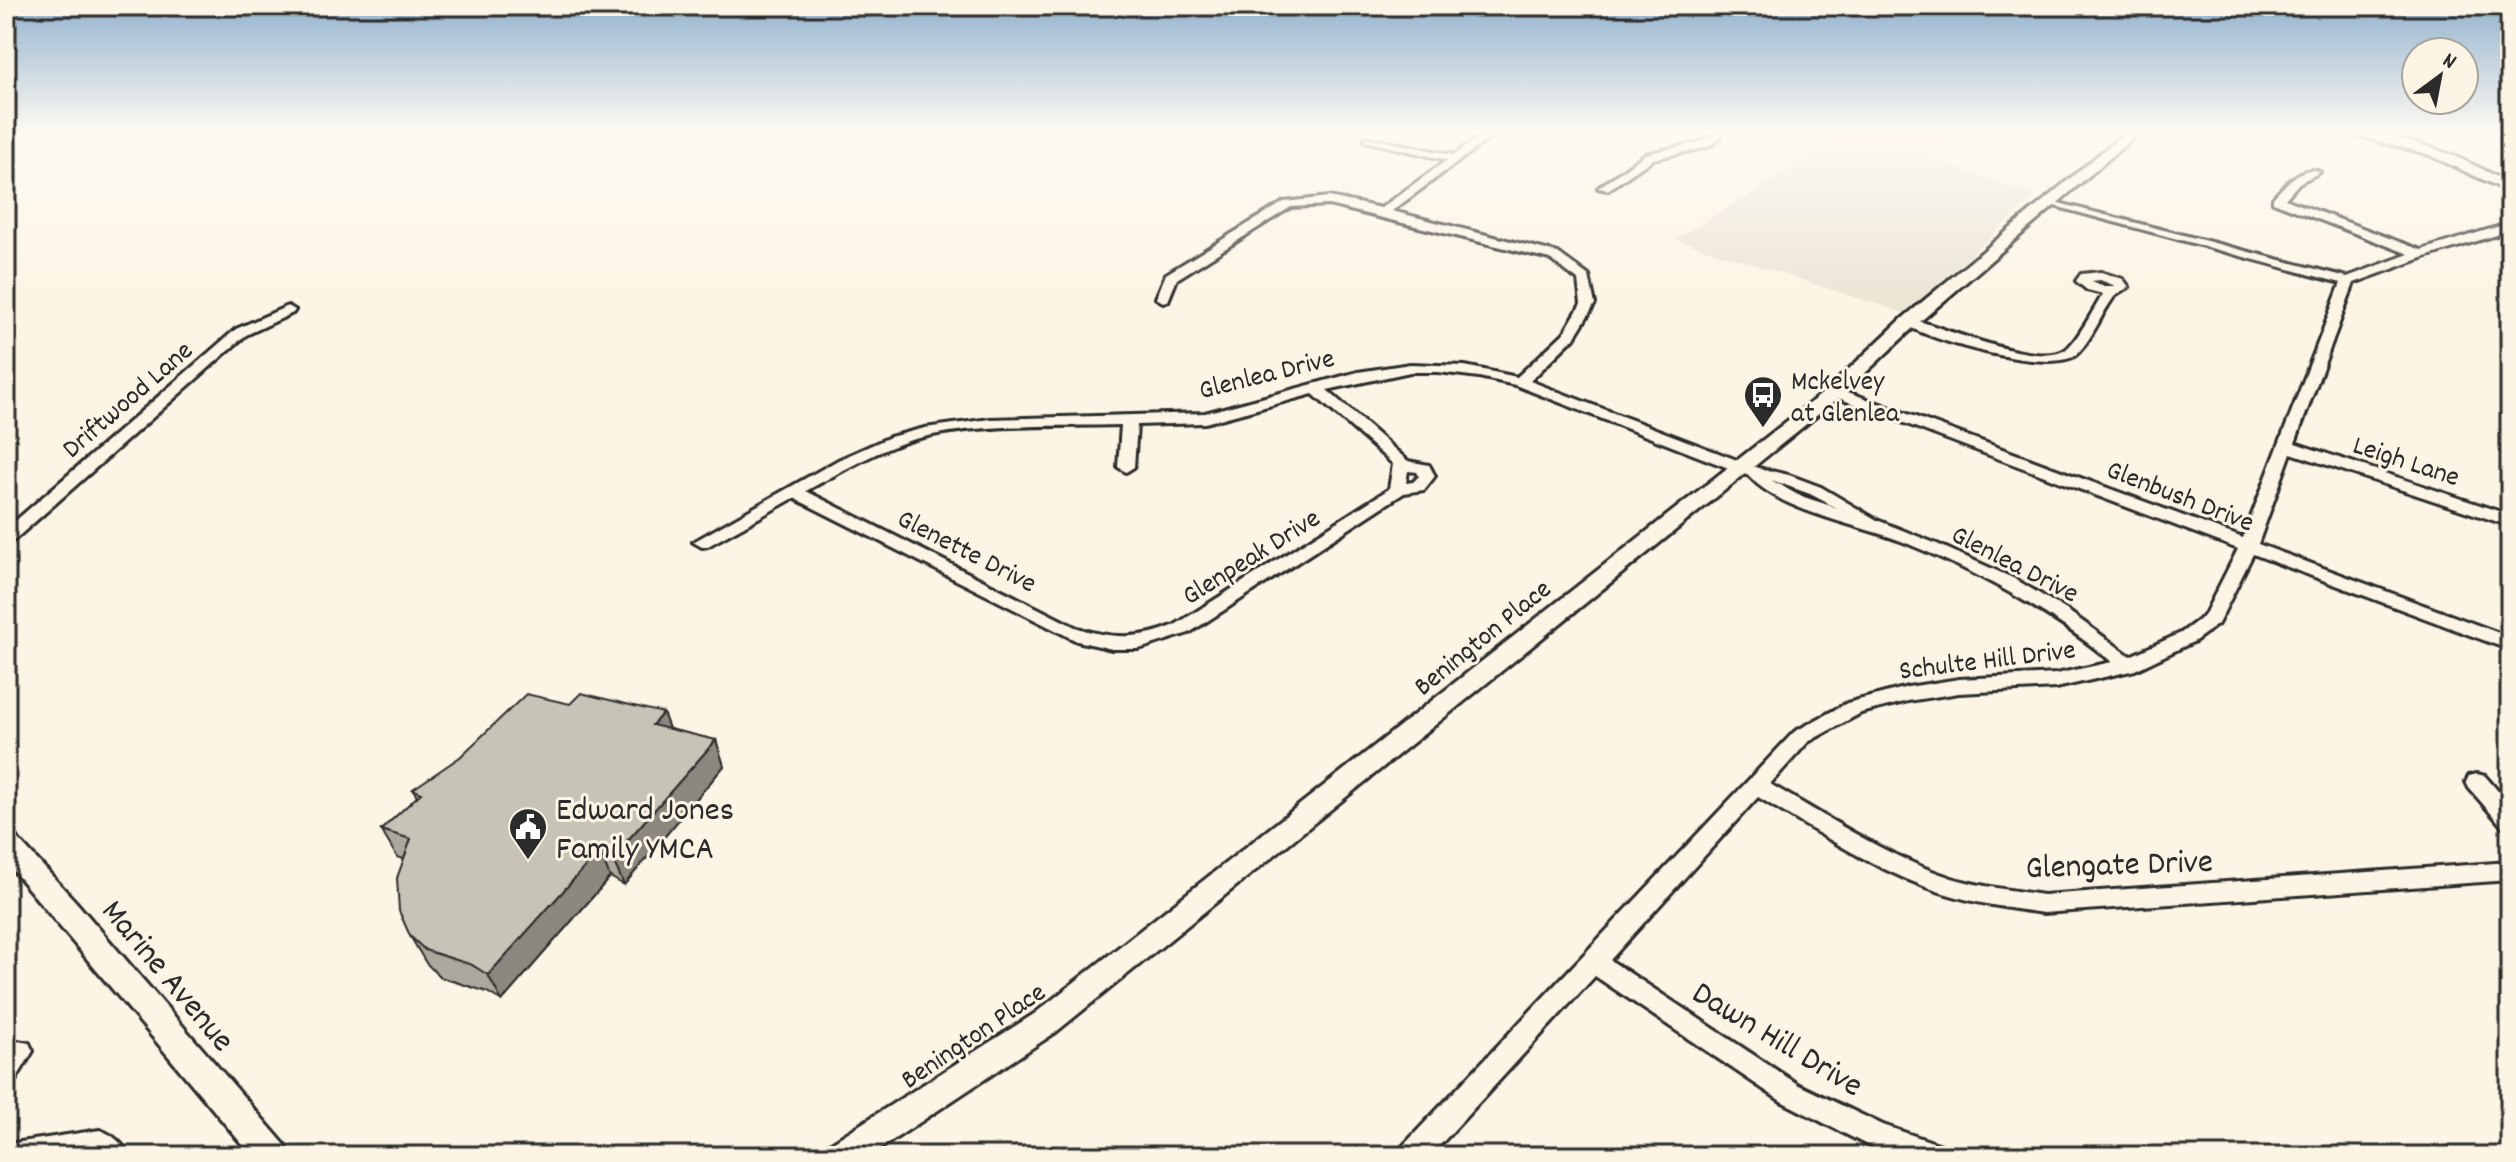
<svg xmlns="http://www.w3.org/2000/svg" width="2516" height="1162" viewBox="0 0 2516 1162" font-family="Dekko,sans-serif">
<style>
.built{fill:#ece6d7}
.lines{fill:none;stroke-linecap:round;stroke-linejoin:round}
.stream{stroke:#7d7b74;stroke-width:3}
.minor-casing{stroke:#2b2b2b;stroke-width:6}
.major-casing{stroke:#2b2b2b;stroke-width:6}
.minor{fill:#fcf5e5;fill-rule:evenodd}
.major{fill:#fcf5e5;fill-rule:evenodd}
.wall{fill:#aca89d;stroke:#2b2b2b;stroke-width:2}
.shaded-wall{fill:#8c8880;stroke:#2b2b2b;stroke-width:2}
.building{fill:#c8c3b7;stroke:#2b2b2b;stroke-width:2}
.labels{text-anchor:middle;stroke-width:6;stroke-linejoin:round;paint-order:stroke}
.street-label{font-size:28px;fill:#2b2b2b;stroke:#fcf5e5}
.poi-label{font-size:28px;fill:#2b2b2b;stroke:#fcf5e5;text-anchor:start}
.near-poi-label{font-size:34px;fill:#2b2b2b;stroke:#fcf5e5;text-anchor:start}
.near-street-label{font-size:34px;fill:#2b2b2b;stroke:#fcf5e5}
</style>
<rect width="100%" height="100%" fill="#fcf5e5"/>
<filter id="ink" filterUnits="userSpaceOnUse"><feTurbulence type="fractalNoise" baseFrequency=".0125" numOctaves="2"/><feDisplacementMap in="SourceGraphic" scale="16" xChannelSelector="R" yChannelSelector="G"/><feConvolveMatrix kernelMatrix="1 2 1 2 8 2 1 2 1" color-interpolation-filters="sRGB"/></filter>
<g filter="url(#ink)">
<path class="built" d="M1840,131H1963L1932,158L2035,196L1907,314L1675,239L1769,184Z"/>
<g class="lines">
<path class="stream" d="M2507,131L2510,134"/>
<g class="minor-casing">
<path id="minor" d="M1487,131H1499L1392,211L1558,253L1589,276L1595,304L1574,338L1530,381L1758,468L1789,475L1821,487L1877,520L1937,544L2015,579L2068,611L2130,656L2181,633L2204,616L2238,549L1830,395V389H1840L2243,538L2341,283L2047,204V200L2347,277L2409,254L2273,202V198C2284,186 2303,163 2320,172L2299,183L2285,199L2421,250L2510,223V231L2425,257L2354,283L2295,443L2510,515V526L2291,453L2258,544L2510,637V650L2253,554L2218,624L2195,641L2135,670L2056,688L1959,693L1908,701L1861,713L1808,742L1770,784C1828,817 1887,857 1952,878C1981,887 2012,890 2043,895L2510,862V880L2043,913C2008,908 1973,903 1940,892C1875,870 1817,832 1758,797L1610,960L1799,1085L1883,1125L1947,1147L1951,1156H1899L1867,1145L1781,1101L1595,976L1430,1156H1398L1402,1147L1794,732L1847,703L1908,687L1959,679L2056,674L2112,662C2050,611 1980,573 1906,543C1859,524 1783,513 1749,476L1515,385L1479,377L1438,372H1410L1327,390L1408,461L1429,465L1435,476L1424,490L1404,493L1189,633L1139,649H1112L1077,641L794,498L708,546L702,547L693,542L838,460L890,437L925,428L990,419L1205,413L1358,372L1410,364L1465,366L1517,377L1564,333L1581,304L1578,280L1550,259L1329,205L1291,207L1177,279L1168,301L1163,302L1156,298L1166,274L1284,202L1329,197L1381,208L1447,160L1365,141V137L1454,155ZM1313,394L1393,464L1389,489L1175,625C1141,640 1110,639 1075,627L806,491C837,474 867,456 900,444C960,422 1056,427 1121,425L1118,467L1126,472L1134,467L1137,425L1205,423ZM1408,471L1417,472L1419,476L1413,482L1406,483ZM1771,480L1810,494L1837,508L1798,495Z
M1712,131H1722L1721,137L1708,147L1653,159L1608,190L1598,188L1645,154L1701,142L1711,136Z
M2109,131H2128L2135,135L2130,138Z
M2340,131C2400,131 2459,155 2510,184V192L2427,154Z
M2101,272L2123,279L2129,287C2124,291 2118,293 2114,297C2101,314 2093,338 2077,354C2055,376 1924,340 1902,322L1909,318C1940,326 2037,368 2065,350C2076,343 2095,307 2103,294L2087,290L2076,281L2081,274ZM2100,280L2113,285L2114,286H2103L2091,281Z
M288,306L295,310L293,313L246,335L12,542L6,543V529L236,329Z
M2477,774L2485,776L2510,805V828L2502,826L2469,788L2466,782L2469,776Z
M6,1039L29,1043L33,1051L15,1081L6,1085Z
M100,1130C113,1135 123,1143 129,1156H6V1146L14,1143Z"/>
</g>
<g class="major-casing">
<path id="major" d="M2127,131H2141L1915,326L1841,396L1056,1032L869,1156H823L828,1145L1034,1014L1829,388L1903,318Z
M6,834L16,837L76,902L285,1145L290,1156H252L6,862Z"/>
</g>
<use href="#minor" class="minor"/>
<use href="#major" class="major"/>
</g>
<path class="wall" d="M570,704L663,713L669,729L716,740L724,766L624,885L610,877L502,1001L487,992L440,977L426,963L410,936L404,859L397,857L381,830L417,797L413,789Z"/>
<path class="shaded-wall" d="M663,713L673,739L652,725Z
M716,740L724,766L624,885L612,858Z
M599,851L610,877L502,1001L488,975Z"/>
<path class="building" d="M581,693L663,713L652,725L716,740L612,858L599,851L488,975L472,965L425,950L410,936L399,911L397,878L411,839L381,830L421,793L413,789L460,757L526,694L570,704Z"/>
</g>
<linearGradient id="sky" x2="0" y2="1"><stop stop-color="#93b2cd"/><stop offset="0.45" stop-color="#fefaf3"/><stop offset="1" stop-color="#fefaf3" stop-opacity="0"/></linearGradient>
<rect width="2516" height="294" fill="url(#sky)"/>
<defs>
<g id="bus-pin" transform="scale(2)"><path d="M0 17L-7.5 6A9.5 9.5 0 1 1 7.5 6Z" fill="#2b2b2b" stroke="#fcf5e5"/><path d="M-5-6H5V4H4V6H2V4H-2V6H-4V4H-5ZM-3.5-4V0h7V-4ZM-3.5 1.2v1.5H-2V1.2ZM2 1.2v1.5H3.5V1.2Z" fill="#fff"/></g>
<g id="civic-pin" transform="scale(2)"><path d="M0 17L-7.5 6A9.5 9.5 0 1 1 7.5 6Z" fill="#2b2b2b" stroke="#fcf5e5"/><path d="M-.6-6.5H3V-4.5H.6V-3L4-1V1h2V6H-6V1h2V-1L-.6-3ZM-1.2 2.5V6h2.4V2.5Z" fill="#fff"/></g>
</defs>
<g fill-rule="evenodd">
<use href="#bus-pin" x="1763" y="395"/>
<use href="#civic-pin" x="528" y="827"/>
</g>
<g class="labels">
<g class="street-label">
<text transform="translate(1266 372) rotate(-14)" y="10">Glenlea Drive</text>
<text transform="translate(126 398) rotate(-41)" y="10">Driftwood Lane</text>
<text transform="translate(2407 459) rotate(18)" y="10">Leigh Lane</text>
<text transform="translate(2181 494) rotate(21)" y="10">Glenbush Drive</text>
<text transform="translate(968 549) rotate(27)" y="10">Glenette Drive</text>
<text transform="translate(1250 555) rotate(-32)" y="10">Glenpeak Drive</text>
<text transform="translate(2016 562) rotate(27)" y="10">Glenlea Drive</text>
<text transform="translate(1481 636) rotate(-39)" y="10">Benington Place</text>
<text transform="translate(1987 658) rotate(-7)" y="10">Schulte Hill Drive</text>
<text transform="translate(972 1034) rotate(-34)" y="10">Benington Place</text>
</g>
<g class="poi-label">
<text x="1791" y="389">Mckelvey<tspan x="1791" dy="32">at Glenlea</tspan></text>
</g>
<g class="near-poi-label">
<text x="556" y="819">Edward Jones<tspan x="556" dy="39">Family YMCA</tspan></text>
</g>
<g class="near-street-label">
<text transform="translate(2119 862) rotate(-2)" y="12">Glengate Drive</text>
<text transform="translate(170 974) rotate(50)" y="12">Marine Avenue</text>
<text transform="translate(1779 1037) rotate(31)" y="12">Dawn Hill Drive</text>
</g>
</g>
<rect width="2516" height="1162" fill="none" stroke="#fcf5e5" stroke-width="32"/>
<rect x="16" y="16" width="2484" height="1130" fill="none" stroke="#2b2b2b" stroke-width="3" filter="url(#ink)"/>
<g transform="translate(2440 76) rotate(32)"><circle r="38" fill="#fcf5e5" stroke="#a8a49b" stroke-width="2"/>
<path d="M0-6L14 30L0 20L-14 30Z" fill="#2b2b2b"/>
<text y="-12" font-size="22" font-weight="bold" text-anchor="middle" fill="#2b2b2b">N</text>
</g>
</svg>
